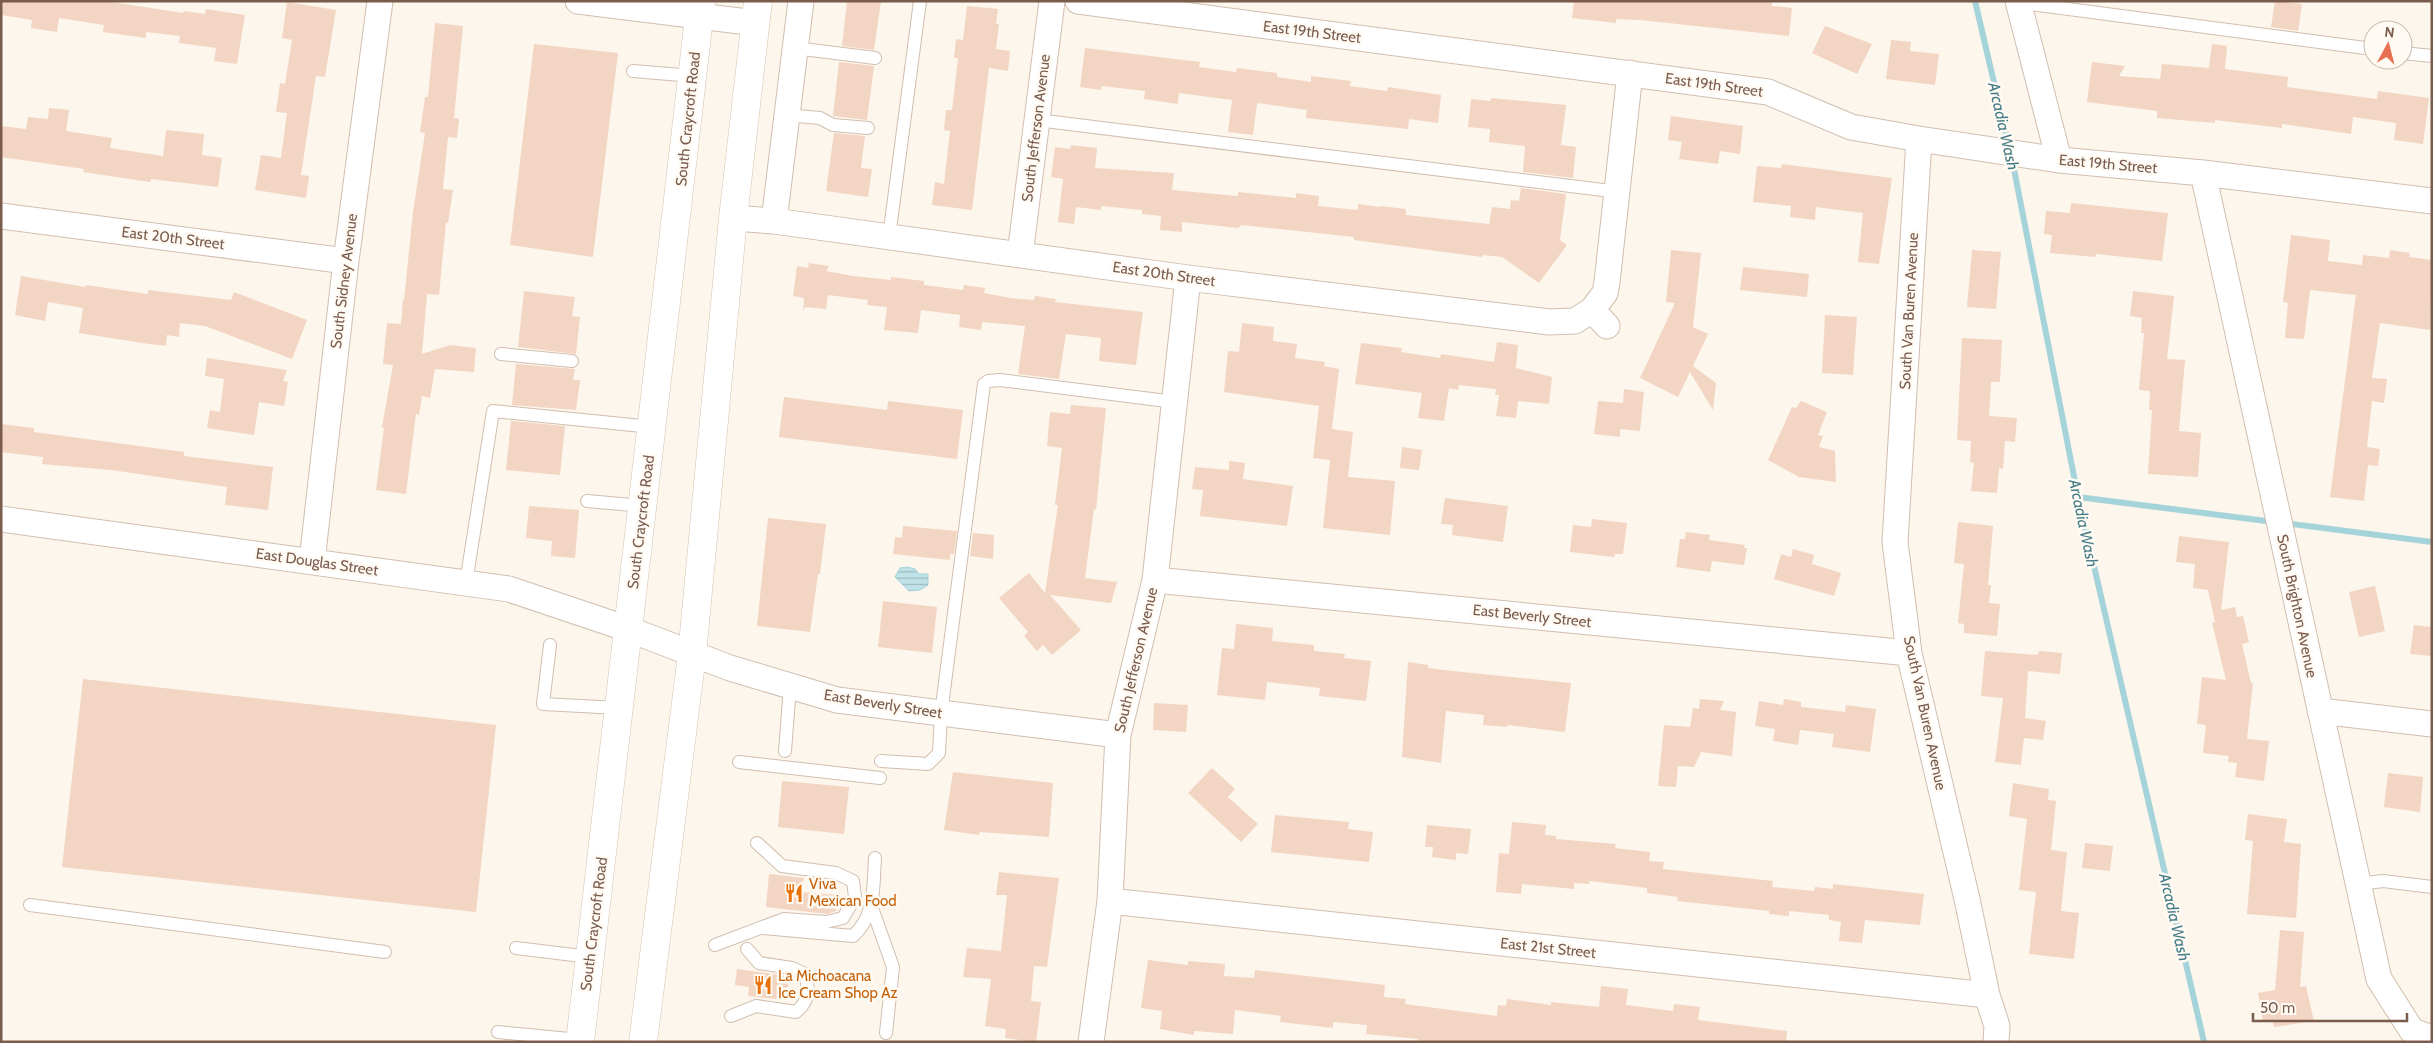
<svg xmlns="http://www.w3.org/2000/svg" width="2433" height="1043" viewBox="0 0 2433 1043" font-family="Cabin,sans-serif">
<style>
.water{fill:url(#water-rules);stroke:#a5d3da}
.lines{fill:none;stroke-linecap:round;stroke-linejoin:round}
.stream{stroke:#a5d3da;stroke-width:6}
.building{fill:#f3d5c3}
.lane-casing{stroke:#d1beb0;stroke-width:14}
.street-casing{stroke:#d1beb0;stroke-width:27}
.secondary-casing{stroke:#d6c0b0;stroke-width:29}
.lane{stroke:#fff;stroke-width:12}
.street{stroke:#fff;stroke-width:25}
.secondary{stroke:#fff;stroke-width:28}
.labels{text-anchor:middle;stroke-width:5;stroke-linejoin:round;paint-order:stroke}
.street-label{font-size:15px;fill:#7a5c4d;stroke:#fffaf3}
.food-label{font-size:15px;fill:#c56008;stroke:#fffaf3;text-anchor:start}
.water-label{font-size:16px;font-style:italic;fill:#437c86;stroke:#fffaf3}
</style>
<defs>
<pattern id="water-rules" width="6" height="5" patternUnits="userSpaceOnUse" patternTransform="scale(1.25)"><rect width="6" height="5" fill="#bfe3e8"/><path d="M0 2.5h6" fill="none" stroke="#a0bbbe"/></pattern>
</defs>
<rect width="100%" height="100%" fill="#fdf6ec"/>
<path class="water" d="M907,567L915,569L919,574H928V585L920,590L909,591L895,577L900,568Z"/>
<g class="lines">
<path class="stream" d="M1975,1L2009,147
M2012,159L2078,497L2204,1042
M2078,497L2274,522
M2284,523L2432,542"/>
</g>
<path class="building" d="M1,1H105L183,13L184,11L205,14L206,9L245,15L237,64L214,61L216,48L179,43L180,36L146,32V38L103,32L104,25L59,18L57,32L31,28L32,20L1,15Z
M847,1H881L874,50L842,46Z
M1574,1H1772V6L1792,8L1789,36L1640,20L1616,19V23L1572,18Z
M2275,1L2302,4L2298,31L2271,27Z
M287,2L336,10L325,77L316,76L301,175L309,176L306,198L255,190L261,155L281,158L287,113L276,112L280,83L285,84L292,40L282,38Z
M967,6L998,9L996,24H999L996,49L1010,51L1008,71L989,68L972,210L932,205L935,182L944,184L950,131L944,130L946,110H952L958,58H954L956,39L963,40Z
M435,23L463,26L454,118L459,119L457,138L448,137L443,189L453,190L448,223L446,222L439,295L427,294L422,354L450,345L476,348L474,372L435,369L430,398L422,396L419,415L416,414L406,494L376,490L384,428L382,427L393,365L383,364L387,323L401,324L403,300H404L413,212L425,133L420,132L425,97H428Z
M1825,26L1872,44L1857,74L1812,53Z
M1891,40L1911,42L1910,51L1939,54L1935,85L1886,79Z
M534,44L618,53L593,257L510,245Z
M2212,44L2227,46L2225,69L2288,77L2287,87L2377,99L2378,91L2429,98L2423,144L2394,140L2396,123L2353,117L2351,134L2282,124V128L2215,120V123L2157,118V111L2087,102L2092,62L2125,66L2119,76L2160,79L2162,64L2209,68Z
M1085,48L1200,62L1199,67L1236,72L1237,68L1277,73V77L1311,82V76L1351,81L1350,86L1387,91L1388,87L1441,95L1438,123L1409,119L1408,129L1361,124L1306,118L1307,110L1257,103L1253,135L1228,132L1232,100L1179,93L1178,104L1144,99L1145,91L1102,86L1101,90L1080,87Z
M839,62L874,66L867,120L833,116Z
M1491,98L1566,105L1561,145L1576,147L1573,178L1523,172L1525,146L1489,142L1490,129L1468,127L1471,99L1490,101Z
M49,108L69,110L66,131L112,138L110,148L163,156L166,130L204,134L202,155L222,158L218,187L151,179L150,182L83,172L84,169L1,157V126L26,129L28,117L48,119Z
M1671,116L1743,126L1740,154L1720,151L1718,164L1679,159L1682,142L1668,140Z
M834,133L865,136L861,168L872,169L868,197L826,191Z
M1071,145L1097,148L1095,168L1174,173L1172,190L1238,196V192L1296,198V193L1319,196L1318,206L1358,210V204L1380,207L1381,206L1406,209V215L1489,224L1492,207L1510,209L1511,200L1519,201L1521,188L1566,194L1560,240L1567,245L1539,283L1502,257L1483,255L1482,257L1354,240V237L1241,225L1238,228L1182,222V232L1160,230L1161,216L1142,214V210L1101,206V210L1076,207L1074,224L1058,222L1063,179L1051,177L1055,147L1070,149Z
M1782,164L1892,178L1879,264L1858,262L1863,213L1816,207L1815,220L1790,217L1791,206L1753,202L1757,166L1781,168Z
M2071,203L2168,213L2162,261L2096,254L2095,257L2050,253L2052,235L2044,234L2046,211L2070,213Z
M2291,235L2330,240L2328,261L2362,265L2363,255L2389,258L2390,250L2410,253L2409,257L2432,260L2430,330L2380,323L2372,378L2387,379L2384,403L2372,401L2367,447L2380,449L2378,466L2368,465L2364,501L2330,497L2356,295L2310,290L2304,339L2285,338L2288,303L2283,302Z
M1671,250L1701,253L1693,327L1708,334L1693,366L1716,383L1713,410L1690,372L1678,397L1640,378L1675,303L1666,302Z
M1972,250L2001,252L1996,309L1967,307Z
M809,263L829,266L826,271L853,276L891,280V277L924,281V285L963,290L964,285L985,288L984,293L1010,298L1034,300L1035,296L1056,299L1055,302L1143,312L1136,365L1099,361L1101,338L1066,334L1059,379L1018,374L1025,326L982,322L981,330L959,327L960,315L921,310L918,333L884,330L887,307L867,305L868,300L828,295L826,309L805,307L803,311L804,298L793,296L797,266L808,268Z
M1743,267L1809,274L1807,297L1740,290Z
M21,276L85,287L86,285L148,294V290L231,300L234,292L307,320L292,359L205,326L180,323L179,337L167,335L166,346L142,343L79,333L83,308L48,302L45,321L15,315Z
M524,291L575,297L572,316L580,317L576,354L518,347Z
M2133,291L2174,296L2167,359L2185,360L2179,431L2201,433L2198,477L2148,474L2152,410H2149L2150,391L2139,390L2144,333H2141L2142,318L2130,316Z
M1825,315L1857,317L1853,375L1822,373Z
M1242,323L1274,327L1273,341L1297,344L1295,358L1325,362L1324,366L1339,369L1332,429L1353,432L1348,477L1395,481L1390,535L1323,528L1330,460L1313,458L1319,406L1224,392L1228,351L1239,352Z
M1962,338L2002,340L2000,382H1991L1989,416L2017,418L2015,442L2005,441L2003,469L1999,468L1997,493L1971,491L1974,463L1970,462L1971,441L1957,440Z
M1497,342L1518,345L1516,368L1552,377L1549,404L1518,401L1516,418L1496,416L1499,395H1495L1496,389L1459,385L1458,390L1449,388L1444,421L1418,418L1422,393L1355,384L1361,343L1402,348L1401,352L1440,358L1441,354L1494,362Z
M207,358L287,370L283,381L288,382L284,406L259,402L254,435L207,428L210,410L220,412L224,379L205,376Z
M516,364L575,369L573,380H580L576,410L512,405Z
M1624,389L1644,392L1640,431L1620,429V437L1594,434L1598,401L1623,403Z
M784,397L887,410L888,401L963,410L957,459L779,437Z
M1801,401L1827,412L1818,435L1823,436L1819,447L1835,451L1836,482L1799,477L1768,460L1792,407L1796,408Z
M1071,405L1106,408L1096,510L1094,509L1085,578L1117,582L1111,603L1050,595L1081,630L1052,655L1043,645L1037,651L1024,636L1028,632L999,598L1029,573L1045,593L1058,505H1055L1062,448L1047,446L1050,412L1070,414Z
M511,421L565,426L560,475L506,470Z
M1,424L34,428V432L184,452V456L273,467L268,510L225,505L227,487L111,470L42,464L43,457L1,452Z
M1402,447L1422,450L1419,470L1400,468Z
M1229,461L1245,463L1243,479L1293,486L1287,526L1200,516L1203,490L1192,489L1195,467L1229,470Z
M1445,498L1508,506L1503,542L1452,535L1453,525L1441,524Z
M529,506L579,510L575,558L551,556L552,541L526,538Z
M768,518L826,524L820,574H818L810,632L757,626Z
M1592,519L1627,523L1623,554H1615L1614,557L1570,552L1573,525L1591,527Z
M1958,522L1993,526L1988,585H1991L1989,603L2000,604L1997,636L1964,633V624L1958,623L1964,564L1954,563Z
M903,526L957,531L954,554H950V560L893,554L895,537L902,538Z
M1686,532L1710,535L1709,540L1745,545L1744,548H1747L1744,565L1712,561L1710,572L1676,567L1680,539H1685Z
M973,533L994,535L993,559L970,556Z
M2179,536L2229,542L2221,610L2235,607L2237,617L2243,616L2249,642L2242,644L2251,683H2253L2247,739L2269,741L2264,781L2235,777L2237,763L2228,762L2229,756L2203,753L2206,725L2197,724L2202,677L2226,680L2212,623L2215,622L2208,590L2193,588L2195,564L2176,562Z
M1793,549L1814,555L1812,564L1841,573L1834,596L1774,579L1781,554L1791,557Z
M2375,586L2385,631L2359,637L2349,592Z
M883,601L937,607L932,653L878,647Z
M1236,624L1273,628L1272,641L1314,645V651L1345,654L1344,658L1371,661L1366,701L1319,696L1320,688L1267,682L1265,700L1217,695L1222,648L1234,649Z
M2414,625L2432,627V656L2410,654Z
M1985,651L2038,655L2039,651L2062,653L2060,674L2028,671L2025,718L2046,721L2043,740L2024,738L2021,765L1995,762L2003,698L1981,696Z
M1408,662L1428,665V668L1453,671L1571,683L1565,732L1508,725L1507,727L1483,725L1484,715L1446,711L1441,763L1402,757Z
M83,679L496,725L476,912L62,867Z
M1700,699L1724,701L1720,710L1736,712L1732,756L1701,752L1694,767L1678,766L1676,787L1658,786L1664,725L1690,727L1693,708L1699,709Z
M1784,699L1801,702V707L1845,712L1846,705L1876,709L1870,752L1832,747L1834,734L1800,730L1798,745L1773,741L1775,729L1755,726L1759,701L1783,705Z
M1154,703L1188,705L1186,732L1153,730Z
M1212,768L1235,789L1228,797L1258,824L1241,842L1188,793Z
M953,772L1053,783L1049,837L980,832L979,835L944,830Z
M2388,773L2423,777L2420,812L2384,807Z
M782,781L849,787L844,834L778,827Z
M2013,783L2049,789L2048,800L2056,801L2051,850L2067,852L2061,911L2079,913L2074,959L2029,954L2036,892L2019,890L2027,819L2009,816Z
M2248,814L2287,819L2284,842L2301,844L2296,918L2247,914L2253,841L2245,840Z
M1275,815L1349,822L1348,829L1373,832L1369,862L1271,852Z
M1512,822L1546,825L1545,835L1556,836V839L1616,844L1615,848L1650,852L1649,861L1664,862L1663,869L1773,881L1772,887L1814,891L1815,887L1833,889V884L1924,894L1920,925L1865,920L1862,943L1839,941L1841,922L1829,920V915L1789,911V916L1769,914V911L1677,901L1678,897L1647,893V888L1589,881V884L1574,883V889L1522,884L1521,894L1496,892L1499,853L1509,854Z
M1427,825L1471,829L1468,854L1456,853V860L1432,857L1433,847H1425Z
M2085,843L2113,846L2110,871L2082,868Z
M999,872L1059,878L1047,967L1034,966L1031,1001L1041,1002L1036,1042L1005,1038L1006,1029L985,1026L991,979L963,977L967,948L1001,951L1007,895H996Z
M769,874L804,878L802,892L838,895L836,911L827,914L766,907Z
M2280,930L2304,932L2300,987L2306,986L2314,1021L2274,1027L2273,1021L2263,1022L2258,993L2275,990Z
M1148,960L1188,965V961L1225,964L1224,976L1254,978L1255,970L1385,985L1384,997L1406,999L1405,1004L1497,1016L1498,1005L1506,1006L1507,999L1551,1005V1002L1599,1007L1601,986L1628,989L1626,1005L1673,1011L1674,1004L1700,1007L1698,1020L1787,1031L1786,1042H1418V1039L1366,1034L1367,1025L1333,1022V1028L1280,1022L1281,1016L1235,1010L1233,1034L1194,1031V1035L1160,1029L1162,1011L1141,1008Z
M737,969L789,976L787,1000L748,996L749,987L735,985Z"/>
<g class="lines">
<g class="lane-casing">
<path id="lane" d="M2015,2L2373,49
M795,48L875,58
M2403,53L2432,56
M633,71L693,76
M786,115L820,118L833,125L868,128
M1037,120L1619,192
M889,237L920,1
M501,354L572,361
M587,501L643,506
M466,583L493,411L652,427
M550,645L543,704L619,708
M785,751L790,686
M881,761L928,764L939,753L941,713L984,384L988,381L1000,380L1175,402
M739,762L880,778
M2358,884L2383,881L2432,887
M30,905L385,952
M872,908L893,967L886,1033
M763,928L853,936C876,915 873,887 875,858
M715,945L784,919L826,922L843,918L855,897L853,881L836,873L782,866L757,843
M516,948L590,957
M731,1016L756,1006L796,1012C809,1001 810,990 805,974L792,968L759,963L747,949
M498,1032L580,1040"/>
</g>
<g class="street-casing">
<path id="street" d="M578,1L756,23
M1078,1L1768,92L1851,127L1919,139L2059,160L2203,173L2432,201
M2018,1L2059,160
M1919,139L1895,542L1909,653L1967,899L1987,995L1997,1026L1996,1042
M2203,173L2379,979L2412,1031L2432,1038
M1,216L346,261
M733,218L774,221L1188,278L1549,322L1575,321L1592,310
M774,221L801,1
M1020,255L1052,1
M1607,326L1592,310L1605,293L1607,282L1630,73
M1,519L509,589L628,629L730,668L837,700L1118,735
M312,561L346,261L380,1
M1155,580L1909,653
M2320,711L2432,724
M1110,901L1987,995
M1091,1042L1110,901L1118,735L1155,580L1188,278"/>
</g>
<g class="secondary-casing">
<path id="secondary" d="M580,1042L701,1
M643,1042L692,655L733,218L758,1"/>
</g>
<use href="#lane" class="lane"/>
<use href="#street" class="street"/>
<use href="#secondary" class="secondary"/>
</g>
<defs>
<g id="restaurant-bare" transform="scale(1.5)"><path d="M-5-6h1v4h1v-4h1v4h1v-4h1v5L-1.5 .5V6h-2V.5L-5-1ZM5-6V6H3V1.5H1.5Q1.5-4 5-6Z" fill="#e8710a" stroke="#fffaf3" stroke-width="2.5" paint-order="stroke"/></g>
</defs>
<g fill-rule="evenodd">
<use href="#restaurant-bare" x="794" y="893"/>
<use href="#restaurant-bare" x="763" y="985"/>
</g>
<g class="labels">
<g class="street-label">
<text transform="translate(1312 32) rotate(7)" y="5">East 19th Street</text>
<text transform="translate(1714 85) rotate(8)" y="5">East 19th Street</text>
<text transform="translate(688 119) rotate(-84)" y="5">South Craycroft Road</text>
<text transform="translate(1036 128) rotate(-83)" y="5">South Jefferson Avenue</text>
<text transform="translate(2108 164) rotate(5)" y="5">East 19th Street</text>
<text transform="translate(173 238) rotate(7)" y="5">East 20th Street</text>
<text transform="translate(1164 274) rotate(8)" y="5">East 20th Street</text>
<text transform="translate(344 281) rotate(-83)" y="5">South Sidney Avenue</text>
<text transform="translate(1909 311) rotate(-87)" y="5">South Van Buren Avenue</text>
<text transform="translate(641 522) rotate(-83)" y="5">South Craycroft Road</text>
<text transform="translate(317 562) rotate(8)" y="5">East Douglas Street</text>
<text transform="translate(2297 606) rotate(78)" y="5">South Brighton Avenue</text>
<text transform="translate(1532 616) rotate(6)" y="5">East Beverly Street</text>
<text transform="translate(1136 660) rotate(-77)" y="5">South Jefferson Avenue</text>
<text transform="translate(883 704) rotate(9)" y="5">East Beverly Street</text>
<text transform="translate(1925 713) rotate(78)" y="5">South Van Buren Avenue</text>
<text transform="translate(594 924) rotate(-83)" y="5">South Craycroft Road</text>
<text transform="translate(1548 948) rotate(6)" y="5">East 21st Street</text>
</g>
<g class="food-label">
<text x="809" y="889">Viva<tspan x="809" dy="17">Mexican Food</tspan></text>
<text x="778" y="981">La Michoacana<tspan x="778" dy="17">Ice Cream Shop Az</tspan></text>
</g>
<g class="water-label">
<text transform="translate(2004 126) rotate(77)" y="6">Arcadia Wash</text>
<text transform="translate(2084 523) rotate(78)" y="6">Arcadia Wash</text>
<text transform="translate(2175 917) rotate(77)" y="6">Arcadia Wash</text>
</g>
</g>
<rect width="2433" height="1043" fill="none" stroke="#7a5c4d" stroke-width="5"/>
<g transform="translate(2388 45) rotate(7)"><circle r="24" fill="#fffaf3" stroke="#cabbb1"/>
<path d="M0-4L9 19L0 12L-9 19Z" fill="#e76f51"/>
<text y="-8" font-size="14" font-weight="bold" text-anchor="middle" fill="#7a5c4d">N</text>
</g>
<path d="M2253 1013v8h154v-8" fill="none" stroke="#7a5c4d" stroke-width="2.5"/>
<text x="2260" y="1013" font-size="15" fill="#7a5c4d" stroke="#fffaf3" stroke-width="4" paint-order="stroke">50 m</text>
</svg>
